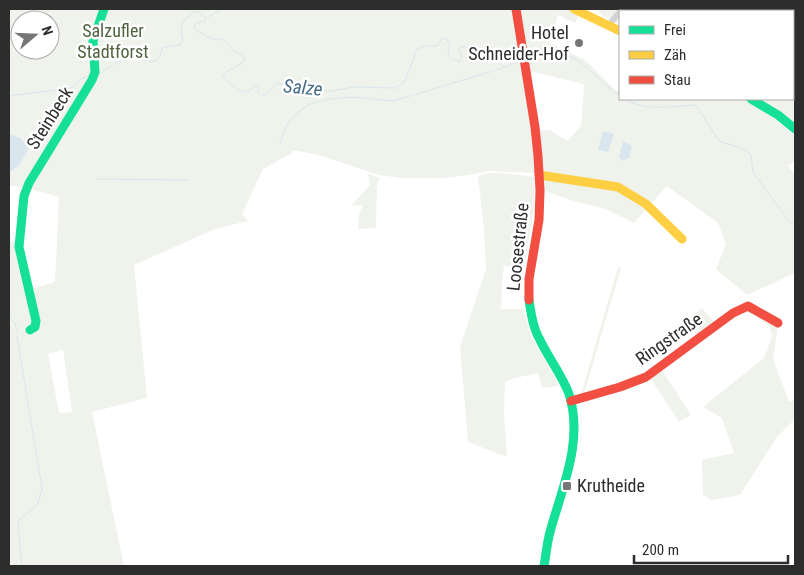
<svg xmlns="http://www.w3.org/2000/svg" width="804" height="575" viewBox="0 0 804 575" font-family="'Roboto Condensed',sans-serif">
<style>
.green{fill:#eff3ec;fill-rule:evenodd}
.water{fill:#dae6ee}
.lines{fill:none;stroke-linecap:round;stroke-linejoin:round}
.stream{stroke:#dae6ee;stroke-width:1}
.street{stroke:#d2d2d2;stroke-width:6}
.fast{stroke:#16e098;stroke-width:9}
.slow{stroke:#ffcf43;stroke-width:9}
.jam{stroke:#f24e42;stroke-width:9}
.poi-dot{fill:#767676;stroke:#fff;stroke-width:2}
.labels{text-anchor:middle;stroke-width:5;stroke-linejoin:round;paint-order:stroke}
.park-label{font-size:18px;fill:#4f633f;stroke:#fff}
.poi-label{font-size:18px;fill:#2d2d2d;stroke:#fff;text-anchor:end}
.street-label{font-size:18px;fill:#2d2d2d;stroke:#fff}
.water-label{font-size:19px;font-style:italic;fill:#446a85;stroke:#fff}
</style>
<rect width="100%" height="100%" fill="#fff"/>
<path class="green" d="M9,9H513L523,68L537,173L488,171L469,175L446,178H400L379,175L319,155L298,151H292V153L263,169L242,214L248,221L215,229L134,265L147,398L92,412L124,566H11L9,548V240L17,244L27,290L55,282L59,197L24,187L9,186V172C19,170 23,158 28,150V147L20,138L9,134ZM20,20H50V50H20ZM63,350L72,412L59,413L48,354Z
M519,9H569L579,14L575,23L558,15L550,43L585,60L617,92L620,84V99H745L765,110L795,137V161L788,166L795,175V273L747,295L716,269L726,244L718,223L667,186L634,223L603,208L573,201L543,190L538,130H550L568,141L581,126L584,84L530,71Z
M600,9H795V126L756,99H793V11H620V25L598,13Z
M489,173H502L534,177V207L524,268L504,266L502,282L501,309H523L531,336L559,386L542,388L538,373L515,378L505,382L504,413L507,457L468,442L460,347L486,269L484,229L478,176Z
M368,174L380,178L377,184L376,228L358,229L359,215L363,205L351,206L370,185Z
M618,267L621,268L583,397L580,398Z
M702,308L716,325L699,338L685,322Z
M747,309L778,325L773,359L789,402L795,398V419L777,437L740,495L711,500L703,494L702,460L734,453L722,418L703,407L764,358L772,337L770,327L751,313L738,312Z
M662,370L691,415L679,422L651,379Z"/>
<path class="water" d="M603,131L614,134L608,152L598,150Z
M9,134L20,138L28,147V150C23,158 19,170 9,172Z
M623,141L632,146L629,158L622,161L619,157Z"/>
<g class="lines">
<path class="stream" d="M264,9L270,10V9
M652,11L653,9
M208,17L222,9
M529,57C572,39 590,75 620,96
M98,74C108,70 115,60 127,58C138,56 147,63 156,61L160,56L162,48L170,46L180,45L183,39C179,25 182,23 192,12H198L206,18L205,21L197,23L194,25V29L212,39H222L233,50L243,56L245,60C239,67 230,68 223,75C229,84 236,91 247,92L255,86L258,87V92L262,95L267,94L277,83L312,92L331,91L354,87L396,88L405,81L414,58L415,51L424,46H437L442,38H446L450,45L448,54L453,60L460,61L462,56L458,49L465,46L474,56L484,58L494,52L502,53L500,65L505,67L521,61
M618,93L620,87
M9,96L71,88L81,79L89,76
M625,99C646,112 672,106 696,105L719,141L743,149L751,155L753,172L788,220L795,225
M280,143L288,122L300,111L310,104L329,99L352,97L393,101L503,68
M97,179L188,180
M9,317L15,323L17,330
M17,336L42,488L38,504L19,520L18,524L22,566"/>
<path class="street" d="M610,26L612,21L620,12"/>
<path class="fast" d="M751,99L778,115L795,129
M529,300C531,313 533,328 540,340C549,359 562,375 569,394C584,441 562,488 550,532C547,543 546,555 544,566
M30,330L35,327L36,321L19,247L24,196L29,183L92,80L95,72L93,41L104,9"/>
<path class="slow" d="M574,9L620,31
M539,175L618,187L646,204L682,239"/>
<path class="jam" d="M516,9L535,127L538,156L540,191L539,220L529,279V300
M571,401L620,387L646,377L733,313L748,306L778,323"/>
</g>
<g class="poi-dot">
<circle cx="579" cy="43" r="5"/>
<rect x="562" y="481" width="10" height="10" rx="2.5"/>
</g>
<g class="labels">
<g class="park-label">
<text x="113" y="37">Salzufler<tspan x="113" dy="21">Stadtforst</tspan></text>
</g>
<g class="poi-label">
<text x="569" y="39">Hotel<tspan x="569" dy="21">Schneider-Hof</tspan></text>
<text x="577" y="492" text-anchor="start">Krutheide</text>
</g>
<g class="street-label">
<text transform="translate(50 118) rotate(-58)" y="6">Steinbeck</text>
<text transform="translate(518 247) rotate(-84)" y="6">Loosestraße</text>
<text transform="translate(669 339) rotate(-35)" y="6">Ringstraße</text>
</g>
<g class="water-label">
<text transform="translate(303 87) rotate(5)" y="7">Salze</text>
</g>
</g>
<rect width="804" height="575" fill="none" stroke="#2d2d2d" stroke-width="20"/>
<rect x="619" y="10" width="175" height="90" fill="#ffffff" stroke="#ababab"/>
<rect x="629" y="26" width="25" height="8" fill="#16e098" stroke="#ababab"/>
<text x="664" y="35" font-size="15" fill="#2d2d2d">Frei</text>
<rect x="629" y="51" width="25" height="8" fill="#ffcf43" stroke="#ababab"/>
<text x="664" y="60" font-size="15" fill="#2d2d2d">Zäh</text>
<rect x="629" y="76" width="25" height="8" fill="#f24e42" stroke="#ababab"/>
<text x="664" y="85" font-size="15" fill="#2d2d2d">Stau</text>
<g transform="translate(35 35) rotate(71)"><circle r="24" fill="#ffffff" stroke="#ababab"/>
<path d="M0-4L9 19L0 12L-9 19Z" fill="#767676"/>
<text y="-8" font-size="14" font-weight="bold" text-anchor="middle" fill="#2d2d2d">N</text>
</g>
<path d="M634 555v8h154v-8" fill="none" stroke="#2d2d2d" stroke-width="2.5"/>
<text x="642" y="555" font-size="15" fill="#2d2d2d" stroke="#ffffff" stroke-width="4" paint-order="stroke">200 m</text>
</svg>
